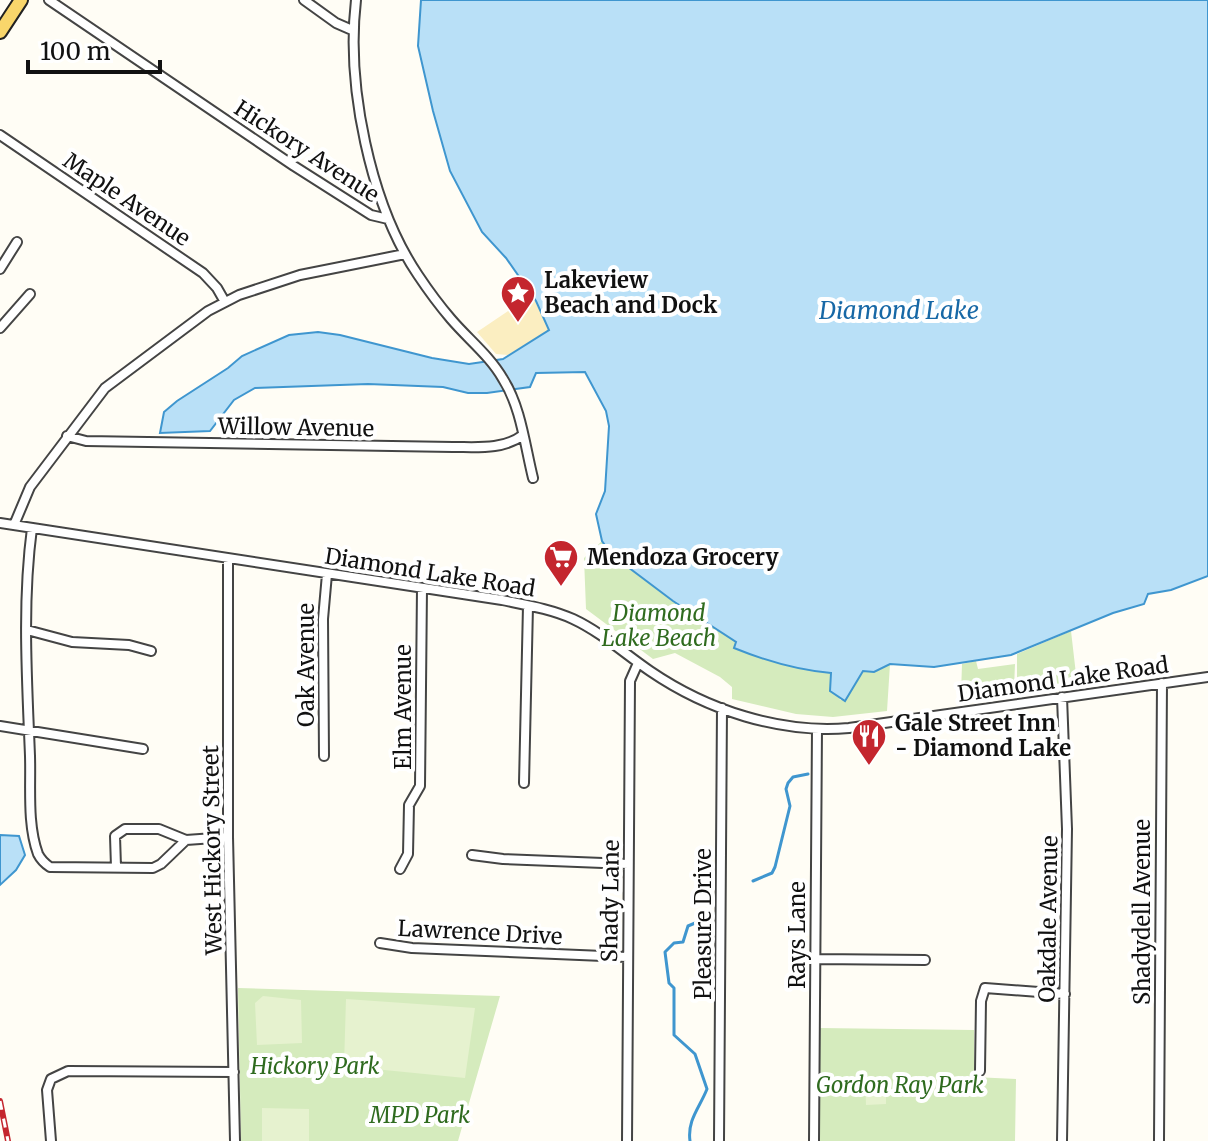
<svg xmlns="http://www.w3.org/2000/svg" width="1208" height="1141" viewBox="0 0 1208 1141" font-family="Merriweather,serif">
<style>
.green{fill:#d5ebbd}
.sand{fill:#fbeec1}
.pitch{fill:#e6f2cf}
.water{fill:#b9e0f7;stroke:#3f96cf;stroke-width:2}
.lines{fill:none;stroke-linecap:round;stroke-linejoin:round}
.stream{stroke:#3f96cf;stroke-width:3}
.minor-casing{stroke:#444;stroke-width:12}
.primary-casing{stroke:#222;stroke-width:16}
.minor{stroke:#fff;stroke-width:8}
.primary{stroke:#f9d66b;stroke-width:12}
.rail-casing{stroke:#c4262e;stroke-width:6}
.rail{stroke:#fff;stroke-width:3;stroke-dasharray:9;stroke-linecap:butt}
.labels{text-anchor:middle;stroke-width:8;stroke-linejoin:round;paint-order:stroke}
.street-label{font-size:22px;fill:#111;stroke:#fff}
.poi-label{font-size:22px;font-weight:bold;fill:#111;stroke:#fff;text-anchor:start}
.park-label{font-size:22px;font-style:italic;fill:#2f6b1f;stroke:#fff}
.water-label{font-size:24px;font-style:italic;fill:#1768a6;stroke:#fff}
</style>
<rect width="100%" height="100%" fill="#fffdf5"/>
<path class="green" d="M602,541L612,555L736,642L734,648C766,661 797,670 832,673L840,700H845L863,671L874,672L890,664L887,711L833,717L796,714L732,699V687L720,677L675,653L653,659L586,609L584,558Z
M1071,631L1077,683L1017,691V654Z
M976,661L978,669L1015,664L1014,688L975,693V700H967V696L961,694L962,664Z
M238,988L500,996L458,1141H241Z
M820,1028L974,1030V1077L1016,1079L1015,1141H819Z"/>
<path class="sand" d="M532,295L549,330L508,355L496,354L477,332Z"/>
<path class="pitch" d="M263,996L301,1000L302,1043L257,1045L255,1003Z
M346,999L475,1008L465,1078L344,1066Z
M865,1078H886V1104L866,1105Z
M262,1108L309,1109V1141H262Z"/>
<path class="water" d="M421,0H1208V576L1171,590L1148,594L1144,604L1113,613L1011,655L934,667L890,664L874,672L863,671L845,701L830,691L831,673C797,670 766,661 734,648L736,642L673,601L612,555L602,541L596,514L605,491L609,426L606,411L585,372L536,373L530,387L487,393H468L443,387L368,384L255,388L234,400L210,431L160,433L164,412L177,401L228,368L242,356L289,335L318,332L340,335L432,358L469,364L503,359L549,330L536,301L506,258L482,232L450,171L433,111L418,46Z
M0,835L19,836L25,855L16,870L0,885Z"/>
<g class="lines">
<path class="stream" d="M753,881L772,873L775,867L790,806L786,789L788,783L793,777L808,774
M690,1141C687,1120 700,1107 707,1089L695,1054L674,1035V988L669,983L665,952L674,943L683,942L688,926L714,915"/>
<g class="minor-casing">
<path id="minor" d="M49,0L294,166L371,215L388,219
M304,0L336,23L352,30
M356,0C346,85 370,204 418,275C428,290 439,305 451,319C468,339 490,356 503,379C521,407 525,446 533,478
M0,135L203,273L217,288L225,302
M0,269L17,242
M0,328L30,294
M67,436L86,441L453,447C477,447 503,450 523,435
M0,523L502,600C526,605 551,609 573,619C601,632 625,654 650,671C707,710 780,734 849,728L1208,677
M14,525L30,487L105,388L208,311L239,295L300,275L405,254
M32,528C22,603 27,680 30,756C31,787 27,824 38,854C41,860 44,863 50,867L153,868L161,864L186,840
M228,559V837L235,1141
M27,630L72,642L129,645L151,651
M0,726L143,749
M324,756L323,619L327,574
M524,783L528,606
M472,855L503,859L628,864
M116,867L115,836L125,829H159L186,840L228,837
M400,869L408,854L409,805L420,786L422,588
M380,943L412,948L627,957
M815,959L925,960
M980,1071L981,1001L985,988L1065,994
M51,1141L47,1090L51,1079L68,1071L234,1072
M627,1141L630,681L638,663
M719,1141L722,708
M814,1141L817,729
M1062,1141L1067,829L1062,697
M1159,1141L1162,683"/>
</g>
<g class="primary-casing">
<path id="primary" d="M0,32L21,0"/>
</g>
<use href="#minor" class="minor"/>
<use href="#primary" class="primary"/>
<g class="rail-casing">
<path id="rail" d="M0,1101L8,1141"/>
</g>
<use href="#rail" class="rail"/>
</g>
<defs>
<g id="sight-pin" transform="scale(1.8)"><path d="M0 17L-7.5 6A9.5 9.5 0 1 1 7.5 6Z" fill="#c4262e" stroke="#fff"/><path d="M0-6L1.8-2.2L6-1.7L2.9 1.2L3.7 5.4L0 3.3L-3.7 5.4L-2.9 1.2L-6-1.7L-1.8-2.2Z" fill="#fff"/></g>
<g id="supermarket-pin" transform="scale(1.8)"><path d="M0 17L-7.5 6A9.5 9.5 0 1 1 7.5 6Z" fill="#c4262e" stroke="#fff"/><path d="M-6-5.5h2.5l.6 2H6L4.5 2H-2.5L-4.4-4H-6ZM-1.5 3.2a1.3 1.3 0 1 0 .1 0ZM3 3.2a1.3 1.3 0 1 0 .1 0Z" fill="#fff"/></g>
<g id="restaurant-pin" transform="scale(1.8)"><path d="M0 17L-7.5 6A9.5 9.5 0 1 1 7.5 6Z" fill="#c4262e" stroke="#fff"/><path d="M-5-6h1v4h1v-4h1v4h1v-4h1v5L-1.5 .5V6h-2V.5L-5-1ZM5-6V6H3V1.5H1.5Q1.5-4 5-6Z" fill="#fff"/></g>
</defs>
<g fill-rule="evenodd">
<use href="#sight-pin" x="518" y="293"/>
<use href="#supermarket-pin" x="561" y="557"/>
<use href="#restaurant-pin" x="869" y="736"/>
</g>
<g class="labels">
<g class="street-label">
<text transform="translate(307 151) rotate(33)" y="8">Hickory Avenue</text>
<text transform="translate(127 199) rotate(34)" y="8">Maple Avenue</text>
<text transform="translate(296 427) rotate(1)" y="8">Willow Avenue</text>
<text transform="translate(430 572) rotate(9)" y="8">Diamond Lake Road</text>
<text transform="translate(306 665) rotate(-90)" y="8">Oak Avenue</text>
<text transform="translate(1063 679) rotate(-8)" y="8">Diamond Lake Road</text>
<text transform="translate(403 707) rotate(-90)" y="8">Elm Avenue</text>
<text transform="translate(212 850) rotate(-91)" y="8">West Hickory Street</text>
<text transform="translate(610 901) rotate(-89)" y="8">Shady Lane</text>
<text transform="translate(1142 912) rotate(-90)" y="8">Shadydell Avenue</text>
<text transform="translate(1048 919) rotate(-89)" y="8">Oakdale Avenue</text>
<text transform="translate(703 924) rotate(-90)" y="8">Pleasure Drive</text>
<text transform="translate(480 932) rotate(3)" y="8">Lawrence Drive</text>
<text transform="translate(797 935) rotate(-90)" y="8">Rays Lane</text>
</g>
<g class="poi-label">
<text x="544" y="288">Lakeview<tspan x="544" dy="25">Beach and Dock</tspan></text>
<text x="587" y="565">Mendoza Grocery</text>
<text x="895" y="731">Gale Street Inn<tspan x="895" dy="25">- Diamond Lake</tspan></text>
</g>
<g class="park-label">
<text x="659" y="621">Diamond<tspan x="659" dy="25">Lake Beach</tspan></text>
<text x="315" y="1074">Hickory Park</text>
<text x="900" y="1093">Gordon Ray Park</text>
<text x="420" y="1123">MPD Park</text>
</g>
<g class="water-label">
<text x="899" y="319">Diamond Lake</text>
</g>
</g>
<path d="M28 60v12h132v-12" fill="none" stroke="#111111" stroke-width="4"/>
<text x="40" y="60" font-size="24" fill="#111111" stroke="#ffffff" stroke-width="6" paint-order="stroke">100 m</text>
</svg>
